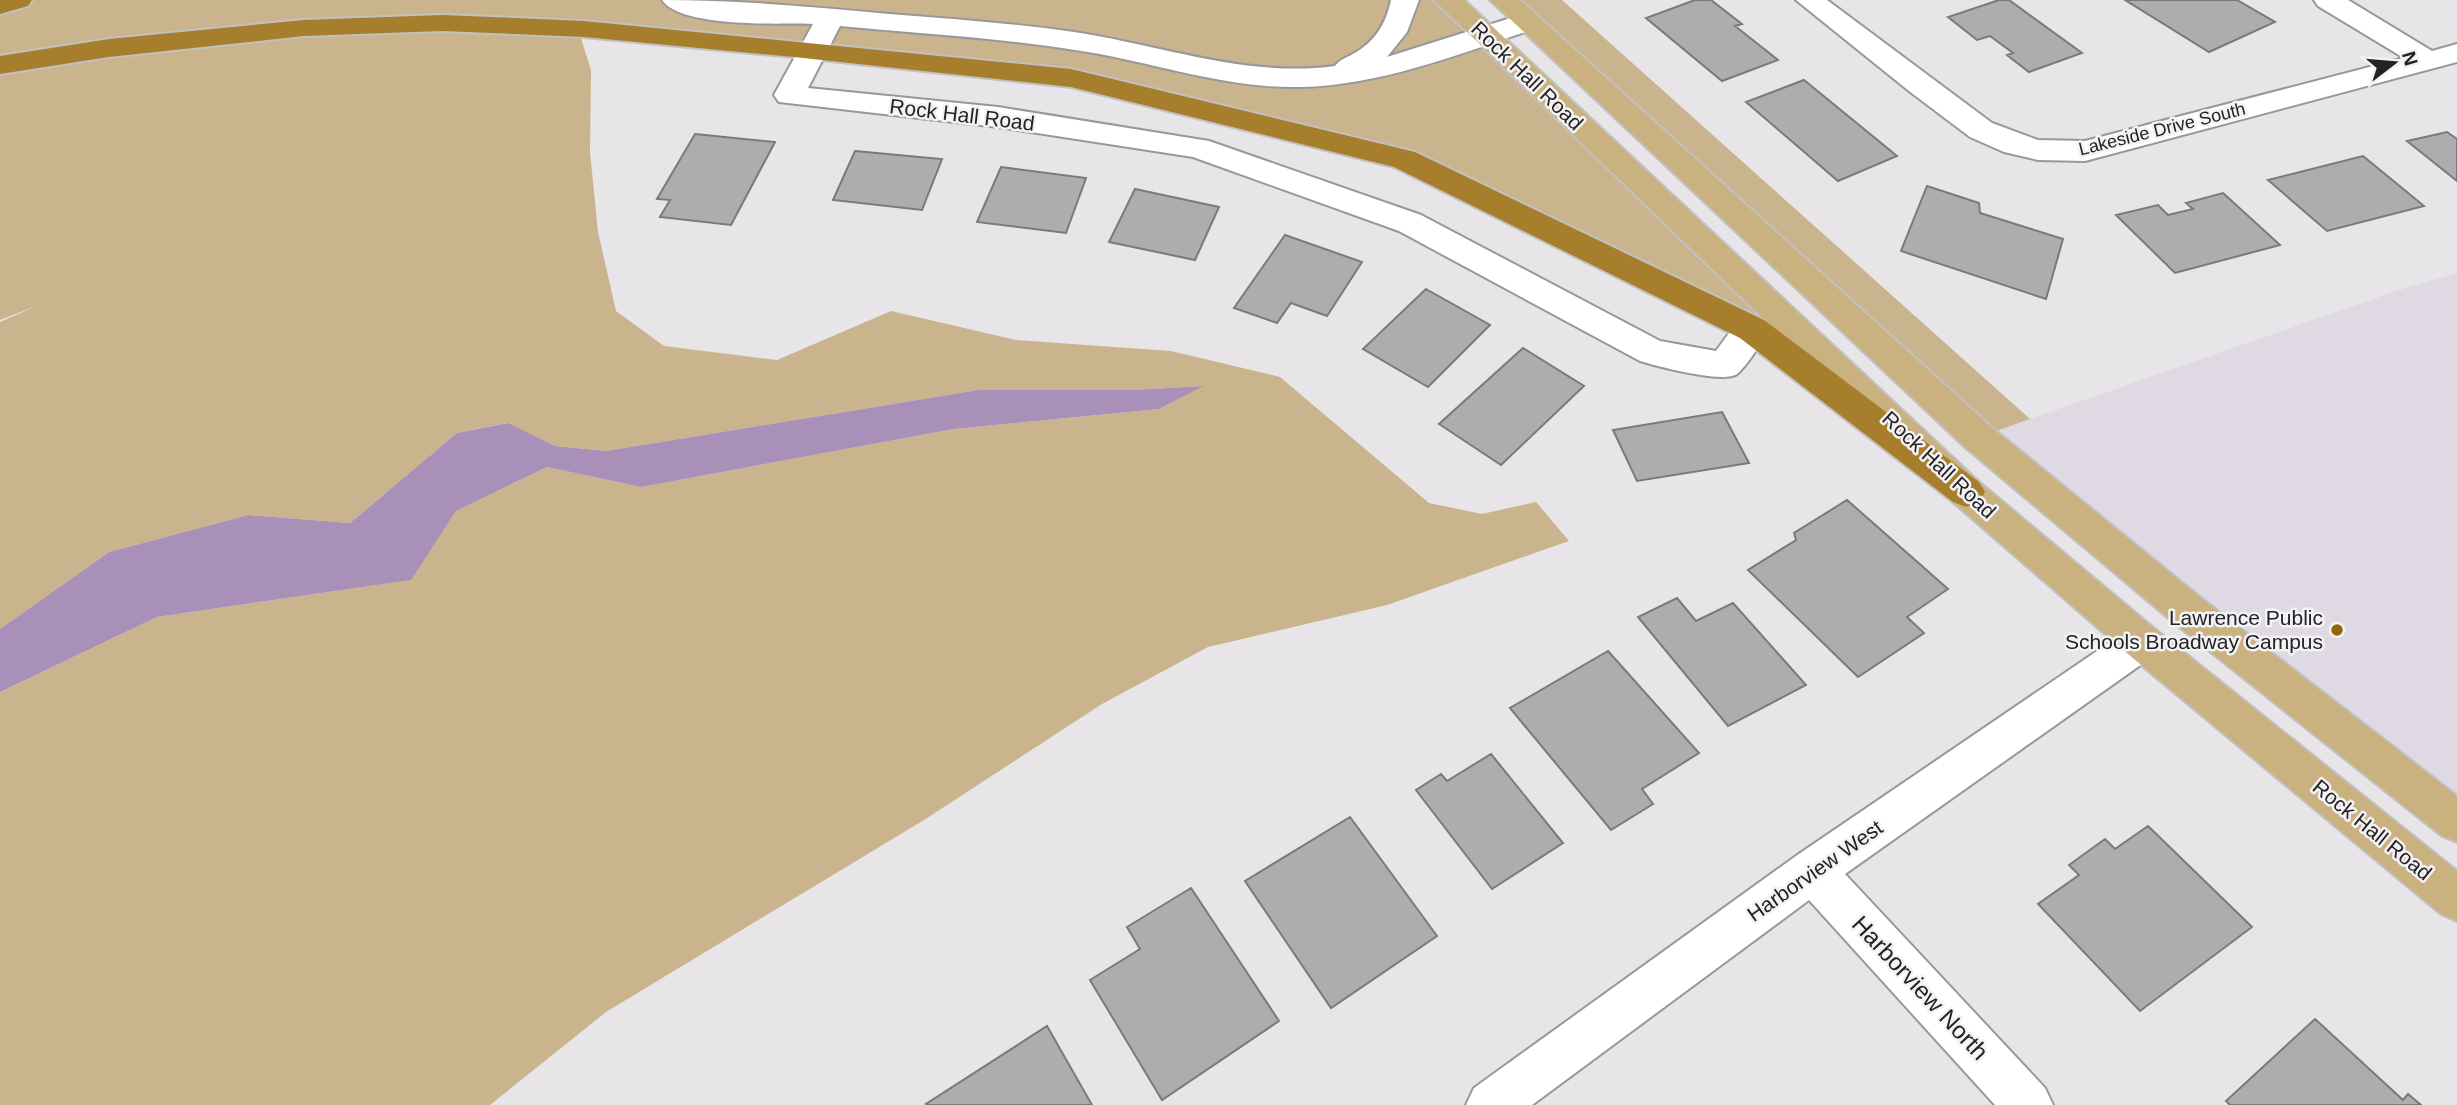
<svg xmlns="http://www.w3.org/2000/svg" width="2457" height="1105" viewBox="0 0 2457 1105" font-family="Arial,sans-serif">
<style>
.built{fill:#dfd9e3}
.green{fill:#c9b48d}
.water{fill:#a990b9}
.building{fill:#aeacaf;stroke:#7b797c;stroke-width:2}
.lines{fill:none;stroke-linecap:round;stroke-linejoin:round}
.minor-casing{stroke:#98979a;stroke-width:4}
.major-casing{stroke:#c1c1c2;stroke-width:4}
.highway-casing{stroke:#c1c1c2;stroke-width:4}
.minor{fill:#fff;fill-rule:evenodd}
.major{fill:#cab280;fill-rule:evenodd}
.highway{fill:#a77f2c;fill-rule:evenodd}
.poi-dot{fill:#8f680d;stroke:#f4f2f5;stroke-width:2.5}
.labels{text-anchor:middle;stroke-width:5;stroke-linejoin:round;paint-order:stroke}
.far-street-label{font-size:18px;fill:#232224;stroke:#f4f2f5}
.street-label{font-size:21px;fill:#232224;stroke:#f4f2f5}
.poi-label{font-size:21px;fill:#232224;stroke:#f4f2f5;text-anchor:end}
.near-street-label{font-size:24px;fill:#232224;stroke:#f4f2f5}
</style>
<rect width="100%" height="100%" fill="#e7e5e8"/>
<path class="built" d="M2457,273V822L1978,437L2399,290Z"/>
<path class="green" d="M24,0H1441L1846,376L1407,166L1069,83L579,32L591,70L590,152L598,232L616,311L664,346L777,360L891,311L1016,340L1171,351L1280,377L1429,503L1482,514L1536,502L1569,541L1387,605L1208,647L1102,704L924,820L606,1012L490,1105H0V692L157,617L410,580L456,511L547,467L641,487L954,429L1159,409L1201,386L1132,390H978L606,451L555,446L507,423L457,433L350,523L248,515L109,552L0,629V322L39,305L0,320V7Z
M1512,0H1562L2030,419L1985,435Z"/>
<path class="water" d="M1203,386L1159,409L954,429L641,487L547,467L456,511L411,580L157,617L0,692V629L109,552L248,515L350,523L457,433L508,423L555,446L606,451L978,390H1132Z"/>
<path class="building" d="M1695,0H1711L1742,24L1735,26L1778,60L1722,81L1646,18Z
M1999,0H2009L2082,53L2029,72L2007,55L2013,53L1990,36L1977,40L1948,17Z
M2125,0H2237L2275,22L2209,52Z
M1804,80L1897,156L1838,181L1746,102Z
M2447,132L2457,139V181L2407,141Z
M695,134L775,142L731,225L660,217L670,200L657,199Z
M855,151L942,159L922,210L833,200Z
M2363,156L2424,206L2327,231L2268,180Z
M1001,167L1086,178L1066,233L977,222Z
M1927,186L1979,203L1980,213L2063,239L2046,299L1901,251Z
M1135,189L1219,207L1195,260L1109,242Z
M2223,193L2280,245L2175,273L2116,215L2158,205L2168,215L2193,209L2186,203Z
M1285,235L1362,262L1327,316L1291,303L1277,323L1234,308Z
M1426,289L1490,325L1428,387L1363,349Z
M1523,348L1584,386L1501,465L1439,424Z
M1722,412L1749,463L1637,481L1613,430Z
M1847,500L1948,589L1907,617L1924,633L1858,677L1748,570L1796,540L1794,533Z
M1677,598L1696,621L1733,603L1806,685L1728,726L1638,617Z
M1608,651L1699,753L1642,789L1653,804L1611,830L1510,708Z
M1491,754L1563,843L1492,889L1416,790L1441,774L1447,781Z
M1350,817L1437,936L1331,1008L1245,881Z
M2148,826L2252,927L2140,1011L2038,904L2079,875L2069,865L2105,839L2115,849Z
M1191,888L1279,1021L1162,1100L1090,980L1140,949L1127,927Z
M2315,1019L2403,1100L2408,1094L2421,1105H2230L2226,1101Z
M1047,1026L1092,1105H927L926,1104Z"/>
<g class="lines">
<g class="minor-casing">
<path id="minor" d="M662,0C737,0 814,7 889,14C951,19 1012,23 1074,32C1161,45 1246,78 1335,66C1340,59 1346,58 1353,54C1375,42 1386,24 1391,0H1419L1407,32L1387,57L1517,16L1527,14L1537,16L1541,22L1537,28C1461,53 1383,85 1301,87C1229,89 1159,64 1088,52C1006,38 923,34 840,26L808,88L998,107L1209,141L1421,215L1660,341L1716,351C1730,333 1739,313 1764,320L1769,329C1763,340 1747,366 1737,374C1723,384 1657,366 1640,361L1399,231L1193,157L998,127L779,102L774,95L813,24C779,23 681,28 662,0Z
M1796,0H1827L1992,123L2038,140L2085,141L2404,58L2318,6L2314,0H2348L2432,51L2457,44V62L2085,161L2038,160L2004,152L1970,137L1909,91Z
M2142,625L2156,630L2162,642L2156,654L1845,874L2045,1088L2053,1105H1995L1809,900L1532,1105H1466L1474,1088L1796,856L2128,630Z"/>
</g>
<g class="major-casing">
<path id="major" d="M1434,0H1464L1979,482L2156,630L2457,871V921L2441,914L2128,654L1953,502Z
M1490,0H1520L1991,427L2201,598L2457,796V842L2442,836L2173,622L1965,447Z"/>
</g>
<g class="highway-casing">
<path id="highway" d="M0,0H32L28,6L0,14Z
M442,15L584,21L1071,69L1415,152L1764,320L1979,482L1985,492L1979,502L1966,507L1953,502L1740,338L1394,167L1071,87L794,57L584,37L442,31L304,36L109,57L0,74V56L109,39L304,20Z"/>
</g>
<use href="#minor" class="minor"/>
<use href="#major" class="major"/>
<use href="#highway" class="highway"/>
</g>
<circle class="poi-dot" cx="2337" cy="630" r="7"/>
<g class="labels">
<g class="far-street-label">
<text transform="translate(2162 129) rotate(-14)" y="6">Lakeside Drive South</text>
</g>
<g class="street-label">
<text transform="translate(1527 76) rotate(44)" y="7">Rock Hall Road</text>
<text transform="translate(962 115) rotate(7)" y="7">Rock Hall Road</text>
<text transform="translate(1939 465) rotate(43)" y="7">Rock Hall Road</text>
<text transform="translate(2372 830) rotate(39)" y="7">Rock Hall Road</text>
<text transform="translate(1815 871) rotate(-35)" y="7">Harborview West</text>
</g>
<g class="poi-label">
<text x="2323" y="625">Lawrence Public<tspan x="2323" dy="24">Schools Broadway Campus</tspan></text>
</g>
<g class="near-street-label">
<text transform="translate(1920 988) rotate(47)" y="8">Harborview North</text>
</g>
</g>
<g transform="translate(2394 63) rotate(74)" stroke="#f4f2f5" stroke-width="5" paint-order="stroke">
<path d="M0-5L12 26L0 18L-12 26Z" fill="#232224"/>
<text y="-10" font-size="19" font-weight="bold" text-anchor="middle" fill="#232224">N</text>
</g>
</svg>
